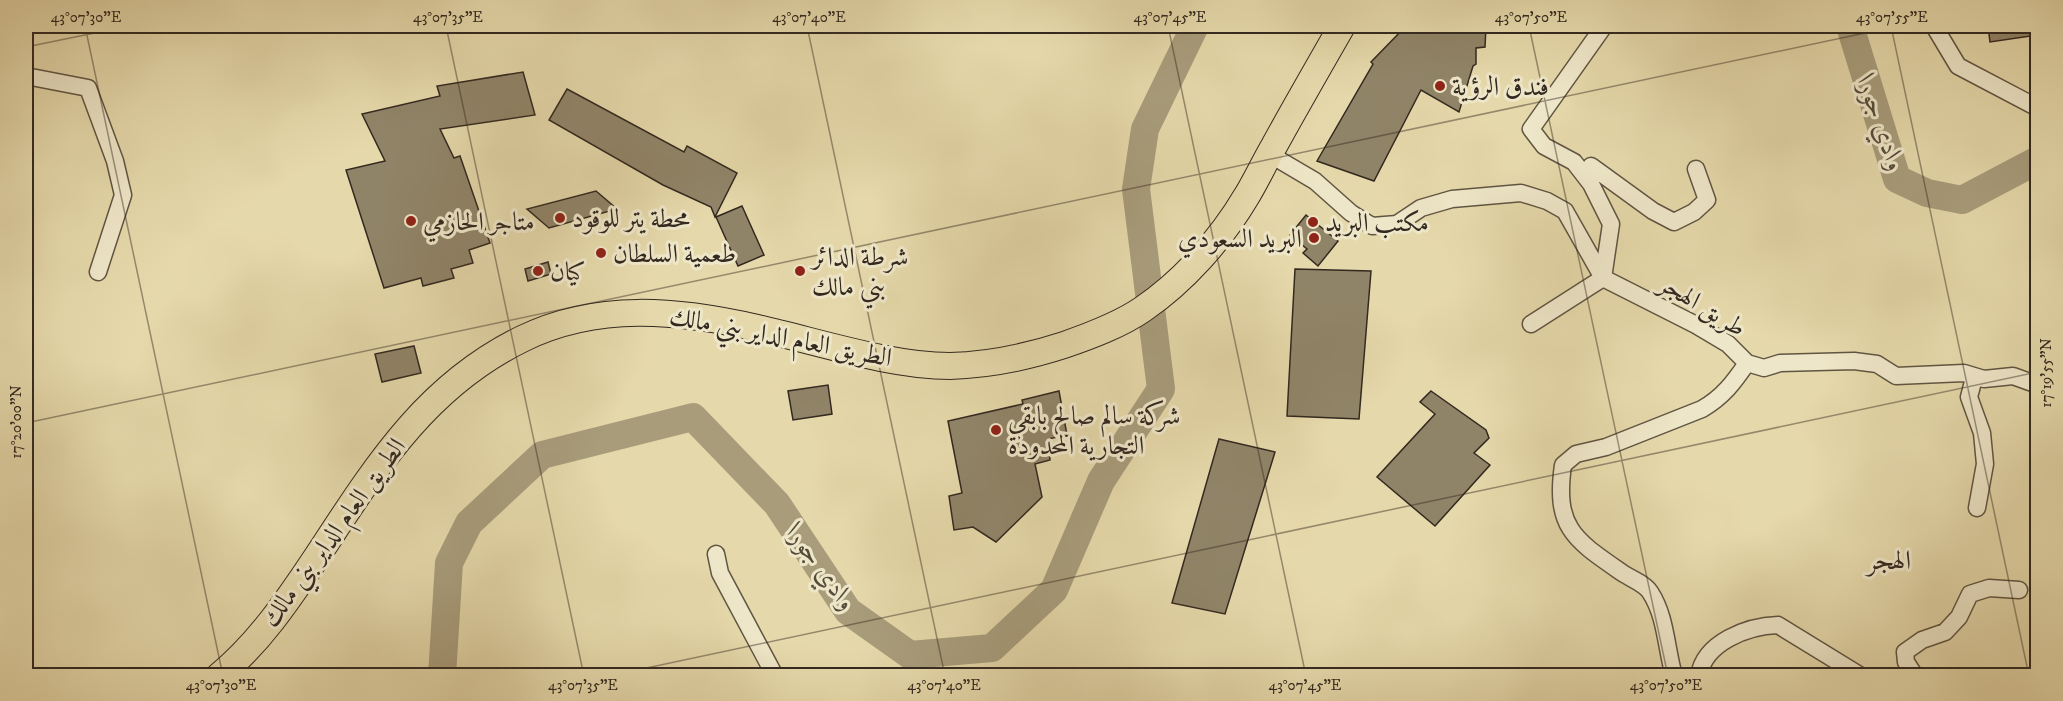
<svg xmlns="http://www.w3.org/2000/svg" width="2063" height="701" viewBox="0 0 2063 701" font-family="'IM FELL DW Pica',Amiri,serif">
<style>
.lines{fill:none;stroke-linecap:round;stroke-linejoin:round}
.river{stroke:#a89c7b;stroke-width:28}
.building{fill:#908468;stroke:#332920;stroke-width:1.5}
.street-casing{stroke:#605542;stroke-width:19}
.primary-casing{stroke:#332920;stroke-width:28}
.street{stroke:#eee6c8;stroke-width:16}
.primary{stroke:#e5d8aa;stroke-width:26}
.ticks{fill:none;stroke:#332920;stroke-width:1.5;stroke-opacity:0.45}
.poi-dot{fill:#8f2418;stroke:#eee6c8;stroke-width:2}
.labels{text-anchor:middle;stroke-width:6;stroke-linejoin:round;paint-order:stroke}
.poi-label{font-size:26px;fill:#332920;stroke:#eee6c8;text-anchor:start}
.street-label{font-size:26px;fill:#332920;stroke:#eee6c8}
.water-label{font-size:27px;font-style:italic;fill:#564c3b;stroke:#eee6c8}
.neighbourhood-label{font-size:27px;fill:#332920;stroke:#eee6c8}
.neatline{fill:none;stroke:#332920;stroke-width:2}
.ticks-label{font-size:15px;text-anchor:middle;fill:#332920}
</style>
<rect width="100%" height="100%" fill="#e5d8aa"/>
<filter id="stains"><feTurbulence type="fractalNoise" baseFrequency=".00333" numOctaves="4"/><feColorMatrix values="0 0 0 0 .2 0 0 0 0 .09 0 0 0 0 .02 0 0 0 .5 -.17"/></filter>
<radialGradient id="worn" r=".72"><stop offset=".6" stop-color="#630" stop-opacity="0"/><stop offset="1" stop-color="#630" stop-opacity=".3"/></radialGradient>
<g class="lines">
<path class="river" d="M1850,26L1897,179L1927,193L1962,200L2038,160
M442,676L449,563L469,523L542,455L693,417L777,504L848,611L910,655L992,648L1054,590L1101,481L1161,389L1136,189L1145,129L1195,26"/>
</g>
<path class="building" d="M1406,26H1486L1485,47L1476,48V64L1473,66L1459,112L1421,90L1374,181L1317,161L1373,64L1371,62Z
M1988,26H2037V35L1990,42Z
M523,72L535,115L440,129L454,158L460,156L490,243L469,250L473,263L451,269L454,278L423,286L421,278L384,288L346,170L385,161L362,114L440,96L437,86Z
M567,89L684,152L687,146L737,173L715,217L711,207L663,185L549,120Z
M596,191L617,209L549,228L527,209Z
M742,206L764,255L738,266L716,217Z
M1306,215L1338,241L1318,266L1303,253L1307,249L1290,235Z
M548,262L551,274L528,281L525,269Z
M1295,269L1371,271L1359,419L1287,416Z
M414,346L421,373L382,382L375,354Z
M828,385L832,414L793,420L788,391Z
M1059,391L1067,435L1048,439L1050,460L1035,464L1042,497L996,542L973,527L954,530L949,496L962,493L948,421L1023,404L1022,400Z
M1431,391L1486,430L1489,438L1474,453L1490,465L1435,526L1377,477L1435,414L1420,402Z
M1219,439L1275,452L1225,614L1172,603Z"/>
<g class="lines">
<g class="street-casing">
<path id="street" d="M1934,26L1958,66L2038,108
M26,76L88,88L115,161L123,195L98,272
M1269,154L1315,181L1351,213L1372,226L1397,224L1421,208L1452,199L1521,193L1547,201L1565,211L1603,278L1696,325L1728,344L1747,363C1734,382 1723,397 1702,409L1606,447L1576,454L1563,465C1554,529 1575,540 1624,574C1632,579 1645,584 1650,592C1666,616 1666,648 1674,676
M1591,184L1574,162L1544,146L1531,129L1604,26
M1531,324L1603,278L1611,224L1591,184V166L1653,211L1674,222L1694,212L1707,200L1696,169
M1747,363L1764,368L1780,363L1854,361L1877,364L1896,376L1964,373L1984,379L2013,376L2038,385
M1974,378L1969,397L1982,433L1985,464L1977,508
M716,554L720,573L775,676
M1699,676C1704,642 1748,626 1778,625L1861,676
M1915,676L1906,662L1905,652L1922,640L1945,632L1959,617L1970,594L1989,588L2019,590"/>
</g>
<g class="primary-casing">
<path id="primary" d="M219,676C259,643 288,600 316,558C374,470 424,387 522,339C597,302 678,310 757,328C816,341 890,366 950,366C989,365 1027,357 1064,345C1090,336 1120,325 1143,309C1184,281 1221,239 1246,197C1256,181 1264,163 1274,146C1296,106 1319,66 1342,26"/>
</g>
<use href="#street" class="street"/>
<use href="#primary" class="primary"/>
</g>
<path class="ticks" d="M85,26L223,676M446,26L584,676M807,26L945,676M1168,26L1306,676M1529,26L1668,676M1891,26L2029,676M26,47L129,26M26,423L1898,26M609,676L2038,372"/>
<g class="poi-dot">
<circle cx="1440" cy="86" r="6"/>
<circle cx="560" cy="218" r="6"/>
<circle cx="411" cy="221" r="6"/>
<circle cx="1313" cy="222" r="6"/>
<circle cx="1314" cy="238" r="6"/>
<circle cx="601" cy="253" r="6"/>
<circle cx="538" cy="271" r="6"/>
<circle cx="800" cy="271" r="6"/>
<circle cx="996" cy="430" r="6"/>
</g>
<g class="labels">
<g class="poi-label">
<text x="1452" y="95">فندق الرؤية</text>
<text x="572" y="227">محطة يتر للوقود</text>
<text x="423" y="230">متاجر الحازمي</text>
<text x="1325" y="231">مكتب البريد</text>
<text x="1302" y="247" text-anchor="end">البريد السعودي</text>
<text x="613" y="262">طعمية السلطان</text>
<text x="812" y="265">شرطة الدائر<tspan x="812" dy="30">بني مالك</tspan></text>
<text x="550" y="280">كيان</text>
<text x="1008" y="424">شركة سالم صالح بابقي<tspan x="1008" dy="30">التجارية المحدودة</tspan></text>
</g>
<g class="street-label">
<text transform="translate(1703 305) rotate(31)" y="9">طريق الهجر</text>
<text transform="translate(781 336) rotate(11)" y="9">الطريق العام الداير بني مالك</text>
<text transform="translate(333 532) rotate(-54)" y="9">الطريق العام الداير بني مالك</text>
</g>
<g class="water-label">
<text transform="translate(1882 123) rotate(71)" y="9">وادي جورا</text>
<text transform="translate(822 567) rotate(54)" y="9">وادي جورا</text>
</g>
<g class="neighbourhood-label">
<text x="1889" y="569">الهجر</text>
</g>
</g>
<rect width="2063" height="701" fill="none" stroke="#e5d8aa" stroke-width="66"/>
<rect x="33" y="33" width="1997" height="635" class="neatline"/>
<g class="ticks-label">
<text x="86" y="22">43°07'30"E</text>
<text x="448" y="22">43°07'35"E</text>
<text x="809" y="22">43°07'40"E</text>
<text x="1170" y="22">43°07'45"E</text>
<text x="1531" y="22">43°07'50"E</text>
<text x="1892" y="22">43°07'55"E</text>
<text transform="translate(2046 373) rotate(-90)" y="5">17°19'55"N</text>
<text transform="translate(16 422) rotate(-90)" y="5">17°20'00"N</text>
<text x="221" y="690">43°07'30"E</text>
<text x="583" y="690">43°07'35"E</text>
<text x="944" y="690">43°07'40"E</text>
<text x="1305" y="690">43°07'45"E</text>
<text x="1666" y="690">43°07'50"E</text>
</g>
<rect width="100%" height="100%" filter="url(#stains)"/>
<rect width="100%" height="100%" fill="url(#worn)"/>
</svg>
